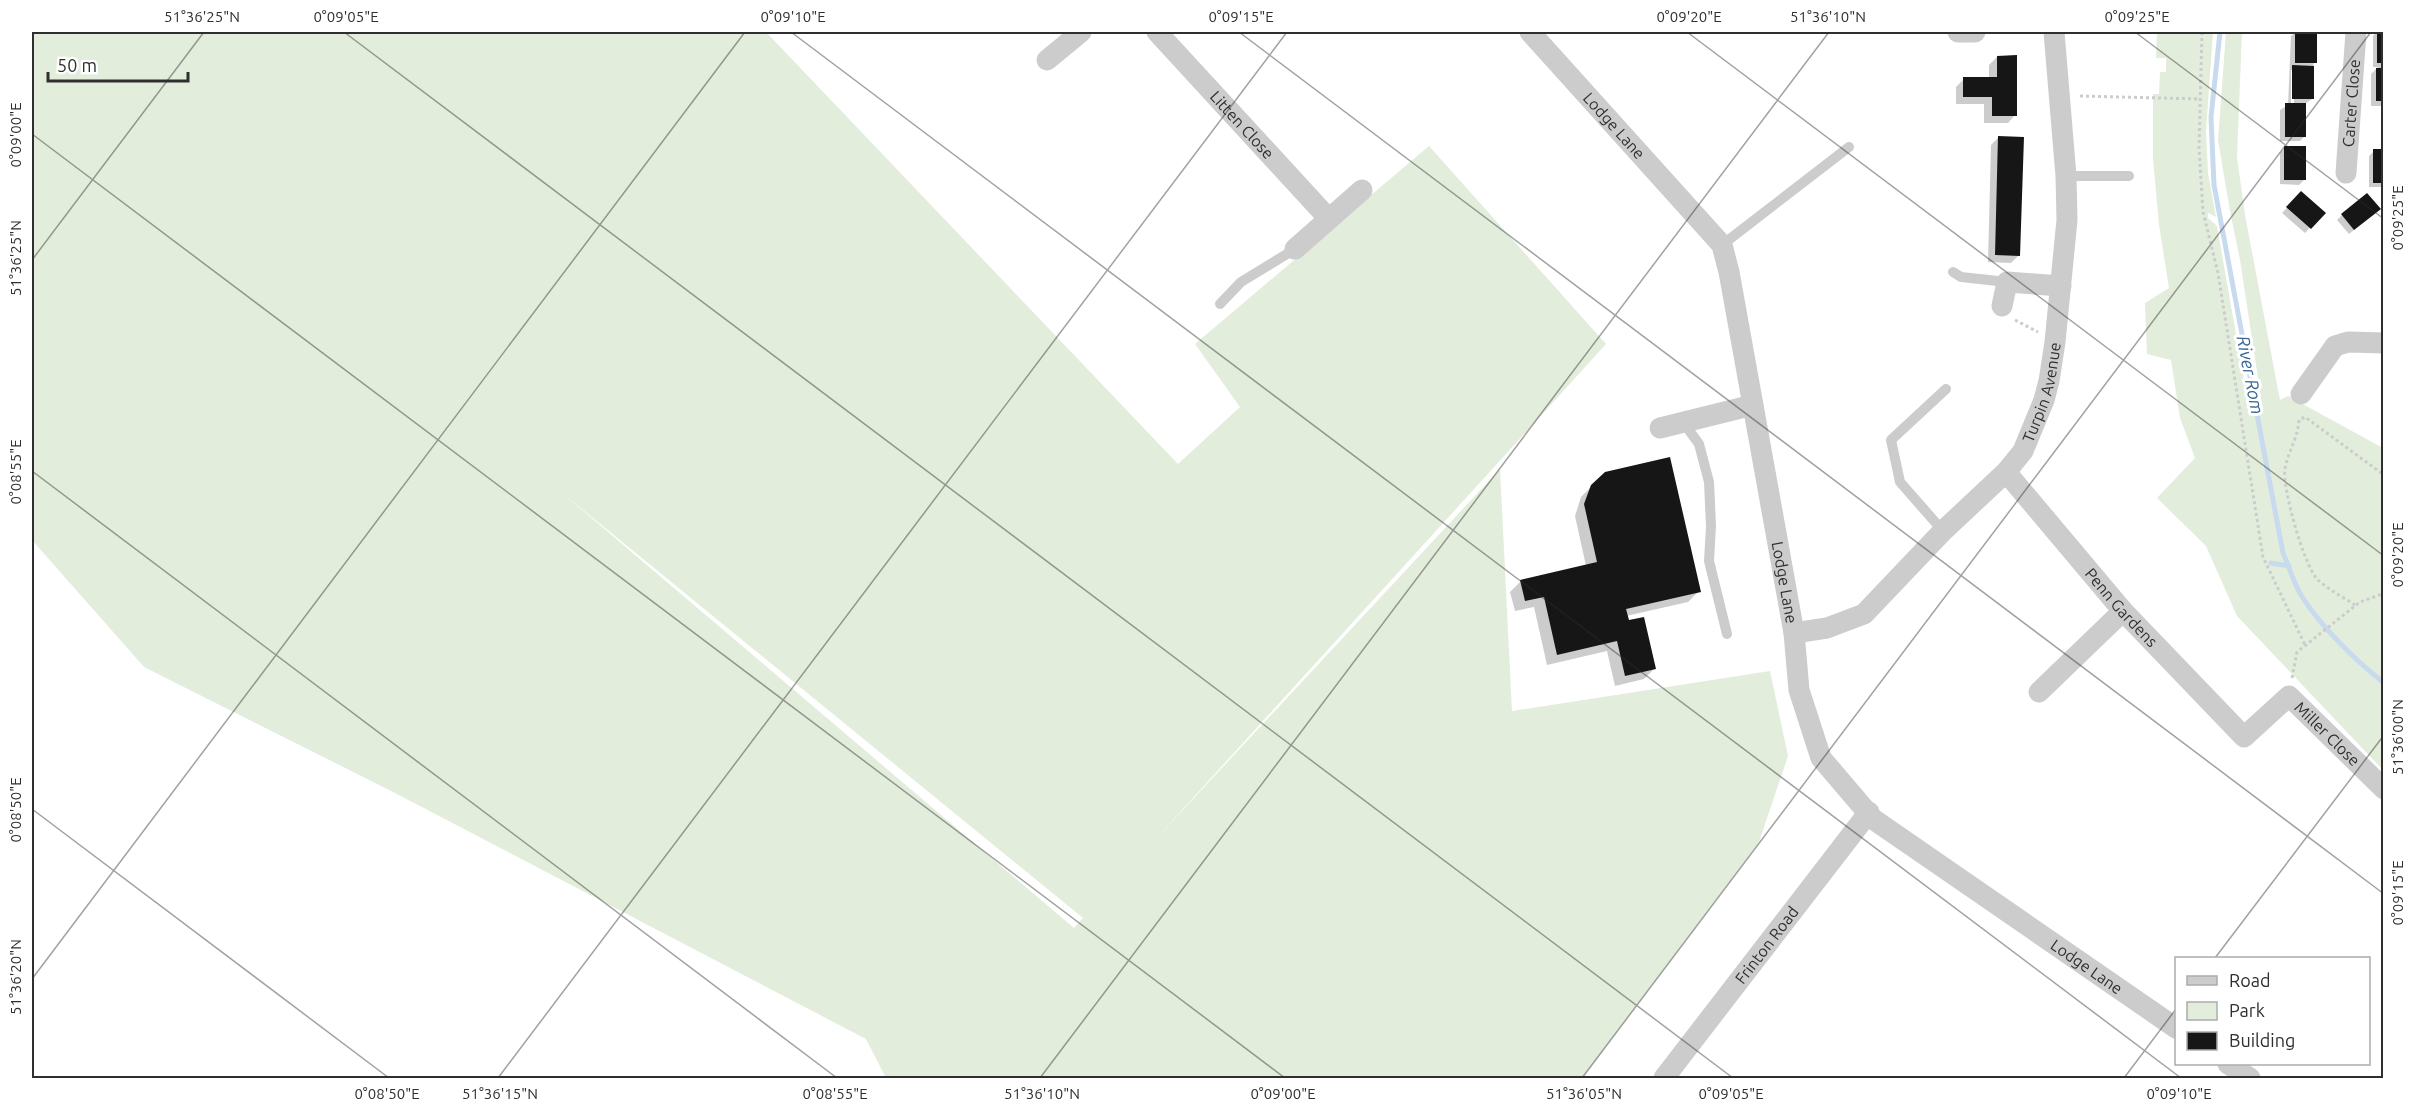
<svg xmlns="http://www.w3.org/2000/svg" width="2415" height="1110" viewBox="0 0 2415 1110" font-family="Ubuntu,sans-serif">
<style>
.green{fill:#e3eddc;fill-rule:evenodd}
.shadow{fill:#0003;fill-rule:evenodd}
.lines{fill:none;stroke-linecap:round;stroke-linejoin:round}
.stream{stroke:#c8daee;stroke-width:5}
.building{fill:#161616}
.path{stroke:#ccc;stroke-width:3;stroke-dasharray:3 3;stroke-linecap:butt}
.lane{stroke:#ccc;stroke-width:10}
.street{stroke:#ccc;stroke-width:21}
.ticks{fill:none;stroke:#2f2f2f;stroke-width:1.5;stroke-opacity:0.45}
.labels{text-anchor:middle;stroke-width:6;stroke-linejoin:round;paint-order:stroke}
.street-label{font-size:16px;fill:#2f2f2f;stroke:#fff}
.water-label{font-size:18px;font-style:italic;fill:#386696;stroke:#fff}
.neatline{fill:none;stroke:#2f2f2f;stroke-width:2}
.ticks-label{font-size:15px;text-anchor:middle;fill:#2f2f2f}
</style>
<rect width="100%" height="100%" fill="#fff"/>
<path class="green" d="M32,32H766L1178,464L1240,407L1195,344L1429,146L1606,344L1152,843L1500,469L1512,711L1770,671L1788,756L1759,842L1582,1078H886L866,1039L393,792L144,667L32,540ZM561,492L1083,918L1074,928Z
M2157,32H2213L2206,131L2208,173L2216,217L2208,213V218L2217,226L2248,403L2263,411L2240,260L2230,211L2218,140L2226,32H2242L2237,157L2245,215L2280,400L2288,396L2383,448V770L2237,616L2206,546L2157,498L2195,458L2180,418L2171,360L2147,354L2145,303L2169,288L2159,225L2153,159V94H2159L2160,72H2166V58H2156Z"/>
<path class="shadow" d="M2296,32H2315L2312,99L2305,104V136L2300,141H2280V110L2288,105L2291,36ZM2291,70H2294V107H2291Z
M2377,32H2384V106H2371V74L2378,67H2373V36Z
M1997,57L2015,115L2008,123H1984V104H1956V87L1964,79H1989V65Z
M1999,137L2019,255L2011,263L1988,262L1991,145Z
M2285,148L2304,180L2299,185L2280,184V153Z
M2374,151H2384V187H2369V156Z
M2301,193L2323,214L2305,233L2282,213Z
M2374,214L2349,234L2337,220L2342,215Z
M1605,473L1699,591L1688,602L1626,616L1655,668L1644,679L1615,686L1607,651L1547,665L1534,607L1515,611L1510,592L1521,581L1586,566L1575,516L1581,497Z"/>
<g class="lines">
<path class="stream" d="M2220,32L2211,117L2214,185L2283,553C2289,566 2293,582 2301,595C2321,627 2355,660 2384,683
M2271,563L2289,566"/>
</g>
<path class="building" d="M2295,32H2317V63H2295Z
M2377,32H2384V63H2377Z
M2017,55V116H1992V97H1963V77H1997V56Z
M2292,65L2314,66V99H2292Z
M2376,68H2384V101H2376Z
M2285,103H2306V137H2285Z
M1998,136L2024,137L2020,256L1995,255Z
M2284,146H2306V180H2284Z
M2373,149H2384V183H2373Z
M2301,191L2326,213L2311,229L2286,207Z
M2367,193L2381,209L2354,230L2341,214Z
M1670,457L1701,592L1626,609L1629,620L1644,617L1656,669L1625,676L1617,641L1557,655L1544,597L1525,601L1520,580L1597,562L1584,504L1591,485L1605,472Z"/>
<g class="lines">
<path class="path" d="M2202,32L2199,148L2203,212L2218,273L2263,557L2305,645
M2080,96L2200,99
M2015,320L2038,332
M2355,605C2343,597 2327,589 2317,579C2304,565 2282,488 2285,469C2288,451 2298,438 2299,420L2305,417L2384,475
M2292,678L2297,652L2360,602L2382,594"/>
<path class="lane" d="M2066,176H2129
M1722,245L1849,147
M1953,272L1961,277L2007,282
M1220,304L1241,282L1295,249
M1683,422L1699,444L1709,482L1711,526L1709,561L1727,634
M1943,531L1900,482L1891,440L1946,389"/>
<g class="street">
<path id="s1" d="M1157,32L1329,219"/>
<path id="s2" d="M1530,32L1722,245L1729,272L1794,633L1799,690L1821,758L1873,819L2176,1028"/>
<path d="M1958,32H1975"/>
<path d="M1047,60L1081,32"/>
<path id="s3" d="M2346,173L2356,32"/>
<path d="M1295,249L1362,190"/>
<path d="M2002,306L2007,282L2061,286"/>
<path d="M2301,394L2335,346L2348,342L2384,343"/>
<path d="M1660,428L1753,405"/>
<path id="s4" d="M2006,472L2123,611L2244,737L2289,696L2384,789"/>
<path id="s5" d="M1794,633L1827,628L1864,614L1943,531L2006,472L2023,451L2044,400L2049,381L2055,342L2067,220L2066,176L2054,32"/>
<path d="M2039,692L2123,611"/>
<path d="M2228,1064L2250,1078"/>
<path id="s6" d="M1664,1078L1869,812"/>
</g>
</g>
<path class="ticks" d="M344,32L1733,1078M791,32L2181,1078M1239,32L2384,894M1687,32L2384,556M2135,32L2384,219M32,134L1285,1078M32,260L204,32M32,471L837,1078M32,809L389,1078M2215,958L2384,735M32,979L745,32M498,1078L1287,32M1040,1078L1829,32M1582,1078L2371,32M2124,1078L2176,1009"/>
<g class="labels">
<g class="street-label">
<text dy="6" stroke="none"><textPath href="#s3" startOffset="70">Carter Close</textPath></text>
<text dy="6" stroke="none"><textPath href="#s1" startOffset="126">Litten Close</textPath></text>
<text dy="6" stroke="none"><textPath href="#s2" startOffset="126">Lodge Lane</textPath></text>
<text dy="6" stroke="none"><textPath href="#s5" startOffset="363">Turpin Avenue</textPath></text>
<text dy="6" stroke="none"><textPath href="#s2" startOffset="630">Lodge Lane</textPath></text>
<text dy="6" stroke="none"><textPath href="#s4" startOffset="178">Penn Gardens</textPath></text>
<text dy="6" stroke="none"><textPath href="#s4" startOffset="471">Miller Close</textPath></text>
<text dy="6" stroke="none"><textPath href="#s6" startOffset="168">Frinton Road</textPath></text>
<text dy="6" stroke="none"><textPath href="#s2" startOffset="1150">Lodge Lane</textPath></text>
</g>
<g class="water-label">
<text transform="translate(2250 375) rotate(79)" y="6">River Rom</text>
</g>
</g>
<rect width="2415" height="1110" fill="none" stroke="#ffffff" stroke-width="66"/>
<rect x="2175" y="957" width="195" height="108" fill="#ffffff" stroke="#acacac" stroke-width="1.5"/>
<rect x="2187" y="976" width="30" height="9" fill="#cccccc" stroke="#acacac" stroke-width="1.5"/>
<text x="2229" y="987" font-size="18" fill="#2f2f2f">Road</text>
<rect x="2187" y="1002" width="30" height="18" fill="#e3eddc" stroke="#acacac" stroke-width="1.5"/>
<text x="2229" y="1017" font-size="18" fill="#2f2f2f">Park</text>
<rect x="2187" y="1032" width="30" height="18" fill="#161616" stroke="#acacac" stroke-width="1.5"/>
<text x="2229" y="1047" font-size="18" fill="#2f2f2f">Building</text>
<path d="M48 72v9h140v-9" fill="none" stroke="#2f2f2f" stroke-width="3"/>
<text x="57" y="72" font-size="18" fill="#2f2f2f" stroke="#ffffff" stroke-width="4.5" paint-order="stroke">50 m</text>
<rect x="33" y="33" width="2349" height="1044" class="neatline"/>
<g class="ticks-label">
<text x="202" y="22">51°36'25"N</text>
<text x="346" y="22">0°09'05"E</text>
<text x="793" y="22">0°09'10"E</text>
<text x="1241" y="22">0°09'15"E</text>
<text x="1689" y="22">0°09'20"E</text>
<text x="1828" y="22">51°36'10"N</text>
<text x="2137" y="22">0°09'25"E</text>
<text transform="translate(16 135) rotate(-90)" y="5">0°09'00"E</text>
<text transform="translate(2398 218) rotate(-90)" y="5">0°09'25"E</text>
<text transform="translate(16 258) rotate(-90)" y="5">51°36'25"N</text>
<text transform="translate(16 472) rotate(-90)" y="5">0°08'55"E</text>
<text transform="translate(2398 555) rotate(-90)" y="5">0°09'20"E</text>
<text transform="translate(2398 737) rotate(-90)" y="5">51°36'00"N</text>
<text transform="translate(16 810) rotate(-90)" y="5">0°08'50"E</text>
<text transform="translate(2398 893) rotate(-90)" y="5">0°09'15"E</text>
<text transform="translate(16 977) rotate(-90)" y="5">51°36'20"N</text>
<text x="387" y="1099">0°08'50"E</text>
<text x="500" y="1099">51°36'15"N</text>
<text x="835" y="1099">0°08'55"E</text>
<text x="1042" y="1099">51°36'10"N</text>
<text x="1283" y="1099">0°09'00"E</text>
<text x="1584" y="1099">51°36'05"N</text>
<text x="1731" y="1099">0°09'05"E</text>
<text x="2179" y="1099">0°09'10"E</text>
</g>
</svg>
